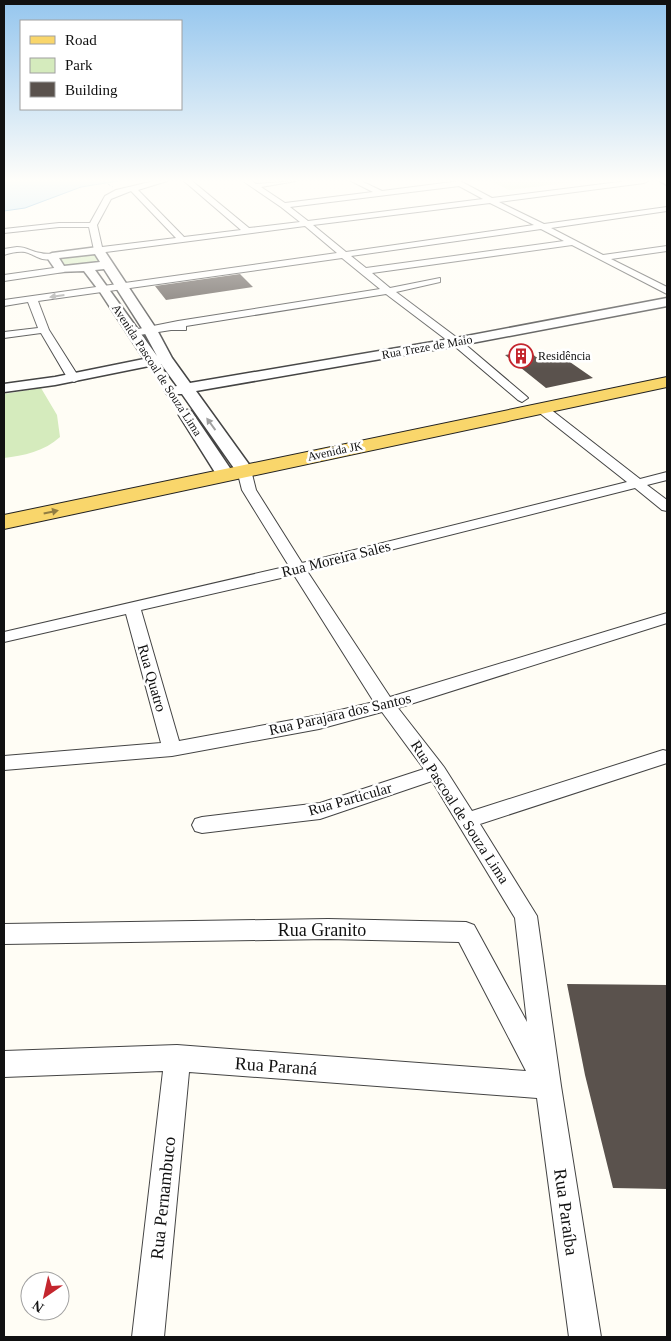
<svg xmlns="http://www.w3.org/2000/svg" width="671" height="1341" viewBox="0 0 671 1341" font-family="'Times New Roman',serif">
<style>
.green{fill:#d5ebbd}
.pitch{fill:#e6f2cf}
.water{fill:#b9e0f7;stroke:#3f96cf}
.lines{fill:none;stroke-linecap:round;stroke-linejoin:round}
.ferry{stroke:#1768a6;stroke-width:1;stroke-dasharray:3 2.5;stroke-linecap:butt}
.building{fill:#5a524d}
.minor-casing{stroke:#444;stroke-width:2}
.tertiary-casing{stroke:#444;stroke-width:3}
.primary-casing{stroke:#222;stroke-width:2}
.minor{fill:#fff;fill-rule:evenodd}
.tertiary{fill:#fff;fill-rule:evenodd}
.primary{fill:#f9d66b;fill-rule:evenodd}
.oneway{fill:#a0a0a0}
.oneway2{fill:#917d42}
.labels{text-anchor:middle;stroke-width:5;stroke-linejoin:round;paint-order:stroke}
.far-street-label{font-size:12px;fill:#111;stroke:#fff}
.far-poi-label{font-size:12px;fill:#111;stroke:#fff;text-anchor:start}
.street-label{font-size:15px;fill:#111;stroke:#fff}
.near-street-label{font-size:18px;fill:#111;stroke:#fff}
</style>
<rect width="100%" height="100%" fill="#fffdf5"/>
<path class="green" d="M96,252L103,264L64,268L58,257Z
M41,388L57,415L60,437C45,451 23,456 4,458V394Z"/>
<path class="pitch" d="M490,181H584L509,190Z"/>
<path class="water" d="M4,181H118L81,187L25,208L4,211Z"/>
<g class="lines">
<path class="ferry" d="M103,181L113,187"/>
</g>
<path class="building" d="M240,274L253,287L166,300L155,286Z
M529,351L536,357L567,360L593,378L546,388L505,355Z
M567,984L667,985V1189L613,1188L585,1075Z"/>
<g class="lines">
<g class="minor-casing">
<path id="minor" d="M154,181H167L138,190L184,237L241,230L184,181H192L249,228L300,222L281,207L243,181H252L256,184L296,181L261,187L285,203L373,192L351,181H361L382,191L460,181L492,198L627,181H648L644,183L499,202L544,224L667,207V211L551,228L603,255L667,246V251L611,259L667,287V294L572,245L372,273L390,288L440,278V282L396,292L460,340L526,396L528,398L522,402L518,400L452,344L386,294L186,326V330H171L133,336L128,333L133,330L178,321L380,289L342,258L38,301L49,330L80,379L74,382L68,379L41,333L4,338V332L38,328L28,302L4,306V300L337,253L305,226L98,253L94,250L89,227H59L4,233V229L59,223H90L105,196L116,190ZM459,186L483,199L308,221L290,207ZM131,191L176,238L102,247L97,225L111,199ZM490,203L534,225L346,252L313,225ZM541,229L564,241L366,268L351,256Z
M17,247C27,247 32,252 41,253C47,255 51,252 56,256C44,265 35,254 25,252C18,251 10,253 4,255V249Z
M61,267L65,270L64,272L4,281V275Z
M541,404L545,405L640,479L667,472V480L647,485L667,500V511L662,510L635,488L307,571L390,697L667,613V623L398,708L444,767L472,811L663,750L667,751V763L480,824L537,916L561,1086L601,1337H569L537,1098L189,1072L164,1337H132L163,1071L4,1077V1051L177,1045L526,1071L459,942L328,939L4,944V924L328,919L466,922L474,925L527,1022L515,918L432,781L320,819L202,833L195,831L192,825L195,819L202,817L320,803L424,769L382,712L319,729L172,756L4,770V756L161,743L126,614L4,642V632L289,566L242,490L237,470L244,466L251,470L256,490L302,563L627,482L537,411L535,408ZM294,575L374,702L319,715L179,741L141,610Z"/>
</g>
<g class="tertiary-casing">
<path id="tertiary" d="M660,181H667V185Z
M98,247L104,250L157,330L172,358L190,383L456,338L667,298V306L456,346L196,391L253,470L250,474H238L182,394H167L165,391L167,388L177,386L161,364L160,368L155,369L149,366L55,385L4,392V384L55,377L144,359L100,292L84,271L57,272L46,256L52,253ZM95,254L100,262L64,266L59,258ZM104,269L143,330L157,356L95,270Z
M187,410L192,412L234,474L231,478L225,479L219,478L216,474L179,415L182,412Z"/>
</g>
<g class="primary-casing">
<path id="primary" d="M667,377V387L4,529V515Z"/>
</g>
<use href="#minor" class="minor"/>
<use href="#tertiary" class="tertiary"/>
<use href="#primary" class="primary"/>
</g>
<defs><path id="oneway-solid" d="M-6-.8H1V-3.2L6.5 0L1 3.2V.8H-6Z" transform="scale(1.25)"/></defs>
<g class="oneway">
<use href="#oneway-solid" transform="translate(57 296) rotate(172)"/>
<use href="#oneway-solid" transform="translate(211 424) rotate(-126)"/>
</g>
<use class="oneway2" href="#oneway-solid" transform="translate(51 512) rotate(-12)"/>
<linearGradient id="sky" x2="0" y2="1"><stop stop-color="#95c6ee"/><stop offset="0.49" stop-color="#fffefa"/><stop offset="1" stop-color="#fffefa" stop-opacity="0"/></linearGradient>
<rect width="671" height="369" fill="url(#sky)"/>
<defs>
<g id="building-ring" transform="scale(1.25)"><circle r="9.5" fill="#fff" stroke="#c4262e" stroke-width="1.5"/><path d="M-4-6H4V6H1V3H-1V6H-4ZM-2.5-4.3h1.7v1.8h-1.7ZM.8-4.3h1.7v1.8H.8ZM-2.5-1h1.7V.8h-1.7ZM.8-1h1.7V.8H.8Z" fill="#c4262e"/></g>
</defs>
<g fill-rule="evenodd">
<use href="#building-ring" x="521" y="356"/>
</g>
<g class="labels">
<g class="far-street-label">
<text transform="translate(427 347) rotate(-10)" y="4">Rua Treze de Maio</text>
<text transform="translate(157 370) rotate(57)" y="4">Avenida Pascoal de Souza Lima</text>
<text transform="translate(335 451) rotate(-12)" y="4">Avenida JK</text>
</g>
<g class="far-poi-label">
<text x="538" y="360">Residência</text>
</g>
<g class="street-label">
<text transform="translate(336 559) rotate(-14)" y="5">Rua Moreira Sales</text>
<text transform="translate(152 678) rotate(74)" y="5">Rua Quatro</text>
<text transform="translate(340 714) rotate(-13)" y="5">Rua Parajara dos Santos</text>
<text transform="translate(350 799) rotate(-16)" y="5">Rua Particular</text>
<text transform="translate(460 812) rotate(57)" y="5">Rua Pascoal de Souza Lima</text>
</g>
<g class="near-street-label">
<text x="322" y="936">Rua Granito</text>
<text transform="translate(276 1066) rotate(4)" y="6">Rua Paraná</text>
<text transform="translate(163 1198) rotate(-84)" y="6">Rua Pernambuco</text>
<text transform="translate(566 1212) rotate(82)" y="6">Rua Paraíba</text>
</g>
</g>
<rect width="671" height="1341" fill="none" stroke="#111111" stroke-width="10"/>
<rect x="20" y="20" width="162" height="90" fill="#ffffff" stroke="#a0a0a0"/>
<rect x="30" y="36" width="25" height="8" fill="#f9d66b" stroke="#a0a0a0"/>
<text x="65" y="45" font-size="15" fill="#111111">Road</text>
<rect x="30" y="58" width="25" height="15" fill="#d5ebbd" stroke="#a0a0a0"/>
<text x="65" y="70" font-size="15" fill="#111111">Park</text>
<rect x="30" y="82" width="25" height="15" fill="#5a524d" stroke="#a0a0a0"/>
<text x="65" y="95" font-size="15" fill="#111111">Building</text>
<g transform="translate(45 1296) rotate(214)"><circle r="24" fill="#ffffff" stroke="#a0a0a0"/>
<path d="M0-4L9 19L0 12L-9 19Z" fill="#c4262e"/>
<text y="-8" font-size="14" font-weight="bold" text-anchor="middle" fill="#111111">N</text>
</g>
</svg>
